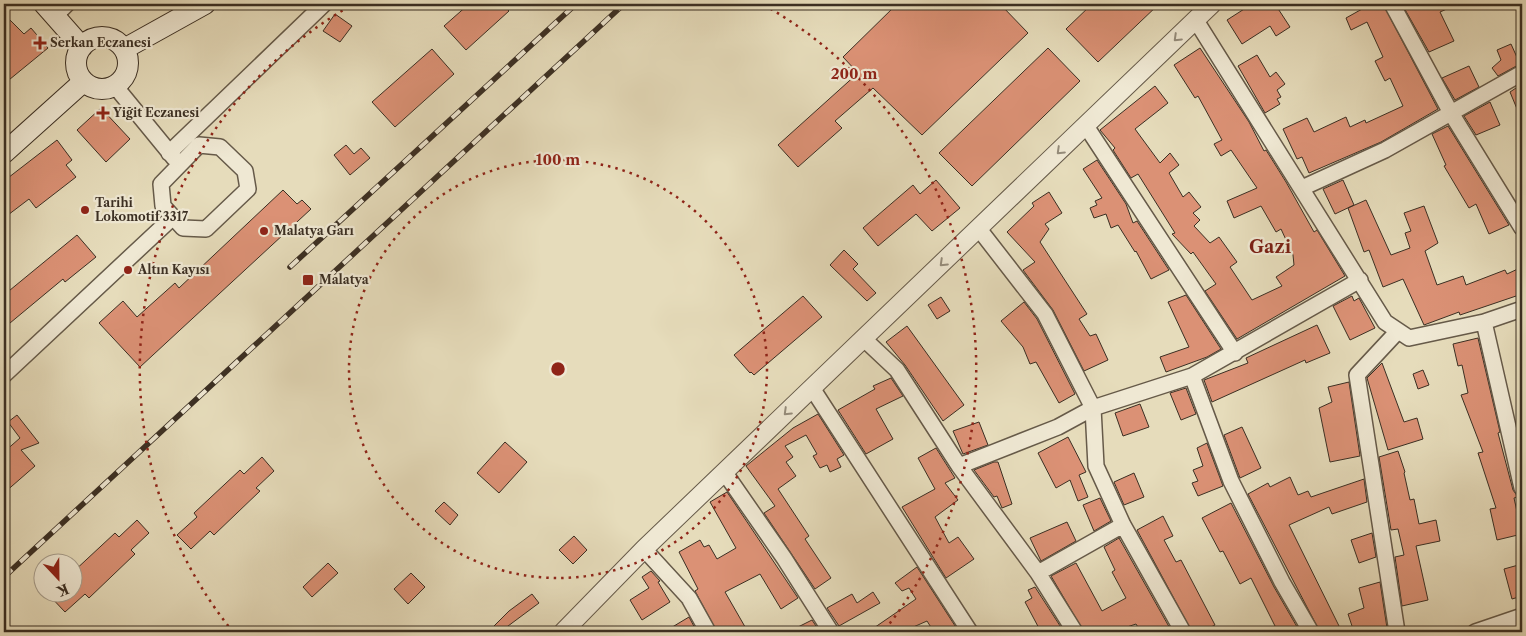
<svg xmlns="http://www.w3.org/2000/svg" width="1526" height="636" viewBox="0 0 1526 636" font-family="'Libre Caslon Text',serif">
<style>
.building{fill:#db9175;stroke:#3b2f23}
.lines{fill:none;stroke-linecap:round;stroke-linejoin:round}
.minor-casing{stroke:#665a49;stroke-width:18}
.tertiary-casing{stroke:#665a49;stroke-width:20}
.secondary-casing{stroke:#3b2f23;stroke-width:22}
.minor{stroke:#efe8d3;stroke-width:15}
.tertiary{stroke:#efe8d3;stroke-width:18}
.secondary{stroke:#efe8d3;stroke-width:20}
.rail-casing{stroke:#3b2f23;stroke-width:5.5}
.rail{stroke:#efe8d3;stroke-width:4;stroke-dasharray:11;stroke-linecap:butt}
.oneway{stroke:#958c7b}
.ring{fill:none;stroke:#8f2418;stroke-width:2.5;stroke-dasharray:2.5 5}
.poi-dot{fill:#8f2418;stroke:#efe8d3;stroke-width:2}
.labels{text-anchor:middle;stroke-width:4.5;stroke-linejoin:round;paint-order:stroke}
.poi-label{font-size:12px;font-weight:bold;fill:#3b2f23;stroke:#efe8d3;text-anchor:start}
.district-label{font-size:18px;font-weight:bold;fill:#7a1f14;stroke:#efe8d3}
.centre{fill:#8f2418;stroke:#efe8d3;stroke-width:2.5}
.ring-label{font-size:15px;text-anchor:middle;font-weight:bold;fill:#8f2418;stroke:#efe8d3;stroke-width:4.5;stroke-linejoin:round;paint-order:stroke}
</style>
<rect width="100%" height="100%" fill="#e6dcbb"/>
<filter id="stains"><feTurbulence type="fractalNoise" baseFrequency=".004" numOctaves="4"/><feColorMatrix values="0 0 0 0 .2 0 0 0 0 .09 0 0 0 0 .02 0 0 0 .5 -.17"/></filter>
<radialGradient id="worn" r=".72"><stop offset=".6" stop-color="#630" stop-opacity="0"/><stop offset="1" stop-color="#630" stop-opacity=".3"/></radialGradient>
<path class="building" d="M469,4H502L509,11L466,50L444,26Z
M897,4H1000L1028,33L922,135L873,88L835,121L842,128L798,167L778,145L858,73L843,57Z
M1092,4H1159L1098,62L1066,29Z
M1252,4H1275L1290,27L1276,36L1270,26L1242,44L1227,20Z
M1371,4H1383L1438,109L1381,142L1309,173L1302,157L1297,159L1283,129L1307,118L1314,132L1346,117L1350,127L1365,120L1366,123L1403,106L1390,78L1385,81L1375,61L1383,57L1367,22L1351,30L1346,18Z
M1407,4H1458L1440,12L1454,41L1429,52L1403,6Z
M4,14L24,34L31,28L48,48L4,84Z
M335,14L352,26L340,42L323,31Z
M1511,44L1520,64L1498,76L1492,68L1501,60L1497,50Z
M1048,48L1080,81L972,186L939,153Z
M1200,48L1249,122L1264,151L1266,150L1286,182L1314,232L1317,230L1345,276L1237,339L1205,291L1216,284L1193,252L1191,254L1172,234L1175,233L1138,174L1131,178L1113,150L1115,148L1100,130L1155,86L1168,103L1135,129L1160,163L1170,153L1179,165L1169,173L1183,197L1189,192L1201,207L1193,213L1200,220L1194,226L1210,243L1219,237L1237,262L1230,267L1252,300L1282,286L1276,277L1294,265L1293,255L1281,229L1276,232L1261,206L1234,218L1227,201L1257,188L1231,150L1221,156L1214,144L1222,140L1198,96L1195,98L1174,65Z
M432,49L454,74L395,127L372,102Z
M1257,55L1270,77L1276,72L1285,84L1277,90L1281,97L1277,99L1280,104L1265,113L1238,66Z
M1469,66L1479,87L1455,100L1442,78Z
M1522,84V121L1510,92Z
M1490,102L1500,125L1476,135L1464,116Z
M101,108L130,139L106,162L77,130Z
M1448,126L1509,225L1489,234L1476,204L1469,208L1444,166L1446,165L1432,134Z
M57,140L72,160L66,165L76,177L36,208L29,199L4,218V181Z
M346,145L354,154L361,148L370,158L350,175L334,155Z
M1097,160L1126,204L1133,223L1137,221L1169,270L1151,279L1136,251L1135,252L1118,225L1111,228L1106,214L1094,218L1090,208L1097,205L1095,201L1102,198L1083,169Z
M936,180L960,208L932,231L916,214L878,246L863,228L913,185L920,194Z
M1343,180L1354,205L1335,214L1323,189Z
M283,190L297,204L302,200L311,209L140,367L99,323L123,301L137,317L175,283L179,288Z
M1049,192L1062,213L1045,224L1049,229L1040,242L1087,314L1079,319L1090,336L1096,334L1108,360L1084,371L1053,310L1023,270L1035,262L1007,232L1034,206L1032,203Z
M1366,200L1391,255L1410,248L1405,233L1411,231L1404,213L1424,206L1438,243L1425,251L1437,285L1463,276L1466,285L1505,270L1507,274L1522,267V294L1460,315L1459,312L1424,325L1403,279L1383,287L1369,250L1364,252L1348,208Z
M77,235L96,257L65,282L63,279L4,328V295Z
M844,250L858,264L853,269L876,293L867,301L830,265Z
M1186,295L1221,349L1207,357L1166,372L1160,357L1189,347L1168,302Z
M803,296L822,317L754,375L751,372L750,373L734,355Z
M1352,296L1354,301L1359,298L1375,328L1350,340L1333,306Z
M941,297L950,311L937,319L928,305Z
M1024,302L1037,319L1075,394L1059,403L1036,362L1030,364L1023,347L1001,321Z
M1317,325L1330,353L1306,363L1305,360L1212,402L1204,380L1248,363L1246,358Z
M907,326L964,405L943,421L905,365L886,342Z
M1478,338L1500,432L1498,433L1513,490L1518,497L1514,498L1522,534L1497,540L1490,509L1496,508L1478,453L1483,452L1461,395L1468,393L1462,365L1458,366L1453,344Z
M1382,363L1404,422L1417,418L1423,439L1388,450L1367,378Z
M1423,370L1429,385L1418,389L1413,374Z
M891,378L903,396L876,409L893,439L866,454L838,410L875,389L873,386Z
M1349,382L1360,456L1330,462L1319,408L1332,402L1328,387Z
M1186,388L1196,414L1181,420L1170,393Z
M1140,404L1149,427L1123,436L1115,413Z
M818,414L844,455L837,459L841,467L830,472L827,465L820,468L813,456L817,454L806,435L785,446L793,457L786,462L796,476L778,489L809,536L805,539L831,578L815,589L764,513L775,506L746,466L793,428Z
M17,415L39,443L21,450L35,466L4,493V452L20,438L8,422Z
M979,422L988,445L963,454L953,431Z
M1242,427L1261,468L1240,478L1224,435Z
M1068,437L1086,472L1079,475L1088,497L1078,501L1070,480L1056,488L1038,453Z
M505,442L527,462L499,493L477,473Z
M1207,443L1223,486L1198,496L1192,483L1198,481L1193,470L1203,466L1197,448Z
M936,448L955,478L945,483L958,500L935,517L949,543L958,537L974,559L946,578L902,507L935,489L918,458Z
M1398,451L1405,472L1404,473L1410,500L1414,499L1419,524L1436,520L1440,541L1416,546L1428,600L1402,606L1395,557L1404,555L1398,529L1391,530L1379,457Z
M262,457L274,471L256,488L260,491L214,535L210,531L191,549L177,535L197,517L194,513L240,470L244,474Z
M994,462H998L1012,504L1002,508L997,496L994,497L974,470Z
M1134,473L1144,497L1124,505L1114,482Z
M1290,477L1298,495L1308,491L1311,497L1364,479L1367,502L1332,514L1329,507L1289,525L1342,632H1320L1248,494L1268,483L1270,487Z
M727,492L798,598L781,609L760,574L725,592L748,632H717L695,591L698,589L679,552L700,540L704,547L709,545L717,559L736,548L710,502Z
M1100,498L1111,521L1094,531L1083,505Z
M444,502L458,515L450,525L435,511Z
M1231,503L1274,587L1300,632H1278L1251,578L1240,584L1223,551L1220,552L1202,518Z
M1163,516L1173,536L1164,540L1176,562L1181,560L1215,625L1211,627L1213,632H1192L1137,530Z
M137,520L149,533L131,550L135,554L89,598L85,594L65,612L48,594H72V573L115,533L119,537Z
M1067,522L1076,541L1041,561L1030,538Z
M1372,533L1376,557L1359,563L1351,540Z
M574,536L587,550L573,564L559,550Z
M1119,538L1172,632H1141L1136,624L1112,632H1084L1051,576L1076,563L1102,611L1126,598L1112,572L1115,570L1104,547Z
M328,563L338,573L312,597L303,587Z
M1522,564V596L1512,599L1504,569Z
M917,567L959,632H934L927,621L902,632H868L916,599L909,588L902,591L895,583Z
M651,571L660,581L658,582L670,602L642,620L630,600L649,588L642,577Z
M411,573L425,587L408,604L394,589Z
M1380,582L1387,628L1380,630L1381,632H1354L1348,614L1364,608L1359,588Z
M1035,587L1064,632H1041L1025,602L1032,598L1028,590Z
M873,592L880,603L839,626L827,608L852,594L857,603Z
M532,594L539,603L500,632H488L509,611Z
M689,617L697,632H664Z
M812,620L820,632H788Z"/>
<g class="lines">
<g class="minor-casing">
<path id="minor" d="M1392,4L1451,113L1522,228
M55,16L67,4
M1195,19L1385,322L1409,338L1484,322L1522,309
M115,86L174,158
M1086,126L1235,353
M199,145L220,147L245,171L248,189L206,229L183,228L163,206L161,184Z
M169,153L324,4
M1302,188L1385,150L1522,73
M1484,322L1522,488
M864,339L897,370L959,466L1058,427L1093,408L1045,314L979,229
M4,375L173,217
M812,388L970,632
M959,466L1038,573L1075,632
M725,473L784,558L831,632
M644,549L689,598L708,632
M1038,573L1123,525
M1183,632L1123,525L1096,466L1093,408L1192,376
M1311,632L1282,582L1231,481L1192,376L1360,280
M1397,632L1357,375L1398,331
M1475,632L1522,616"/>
</g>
<g class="tertiary-casing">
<path id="tertiary" d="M563,632L644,549L1212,4"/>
</g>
<g class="secondary-casing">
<path id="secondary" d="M44,4L82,47
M76 63a26 26 0 1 1 52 0a26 26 0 1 1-52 0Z
M124,49L205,4
M4,153L83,82"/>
</g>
<use href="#minor" class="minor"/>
<use href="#tertiary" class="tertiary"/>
<use href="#secondary" class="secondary"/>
<g class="rail-casing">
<path id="rail" d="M290,267L576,4
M4,577L624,4"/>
</g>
<use href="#rail" class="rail"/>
</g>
<defs><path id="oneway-chevron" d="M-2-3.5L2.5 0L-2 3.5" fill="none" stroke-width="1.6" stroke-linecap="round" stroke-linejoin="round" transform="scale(1.25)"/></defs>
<g class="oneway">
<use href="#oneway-chevron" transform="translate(1177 38) rotate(136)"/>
<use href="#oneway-chevron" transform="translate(1060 151) rotate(136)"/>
<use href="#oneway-chevron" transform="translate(943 263) rotate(136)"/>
<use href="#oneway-chevron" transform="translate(787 412) rotate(136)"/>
</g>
<g class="ring">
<circle cx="558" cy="369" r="209"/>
<path d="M233 632A418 418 0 0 1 352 5M764 5A418 418 0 0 1 883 632"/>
</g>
<g class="poi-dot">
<path d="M37.5 35.5h5v5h5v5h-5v5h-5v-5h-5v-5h5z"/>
<path d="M100.5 105.5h5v5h5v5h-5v5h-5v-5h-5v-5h5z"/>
<circle cx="85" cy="210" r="5"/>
<circle cx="264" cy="231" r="5"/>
<circle cx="128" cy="270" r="5"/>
<rect x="302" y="274" width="12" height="12" rx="2.5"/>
</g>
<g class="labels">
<g class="poi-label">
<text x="50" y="47">Serkan Eczanesi</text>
<text x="113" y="117">Yiğit Eczanesi</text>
<text x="95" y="207">Tarihi<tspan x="95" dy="14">Lokomotif 3317</tspan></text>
<text x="274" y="235">Malatya Garı</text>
<text x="138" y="274">Altın Kayısı</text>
<text x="319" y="284">Malatya</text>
</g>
<g class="district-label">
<text x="1270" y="253">Gazi</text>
</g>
</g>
<circle cx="558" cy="369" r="8" class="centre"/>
<g class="ring-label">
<text x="854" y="79">200 m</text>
<text x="558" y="165">100 m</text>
</g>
<rect width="1526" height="636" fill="none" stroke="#e6dcbb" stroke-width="20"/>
<rect x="5" y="5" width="1516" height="626" fill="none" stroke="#3b2f23" stroke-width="2.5"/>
<rect x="10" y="10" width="1506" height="616" fill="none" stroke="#3b2f23"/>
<g transform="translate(58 578) rotate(158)"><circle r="24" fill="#efe8d3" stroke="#a79e8d"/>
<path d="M0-4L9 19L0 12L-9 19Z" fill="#8f2418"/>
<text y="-8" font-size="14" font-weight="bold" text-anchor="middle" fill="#3b2f23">K</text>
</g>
<rect width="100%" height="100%" filter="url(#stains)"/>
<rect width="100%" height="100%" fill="url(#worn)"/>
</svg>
